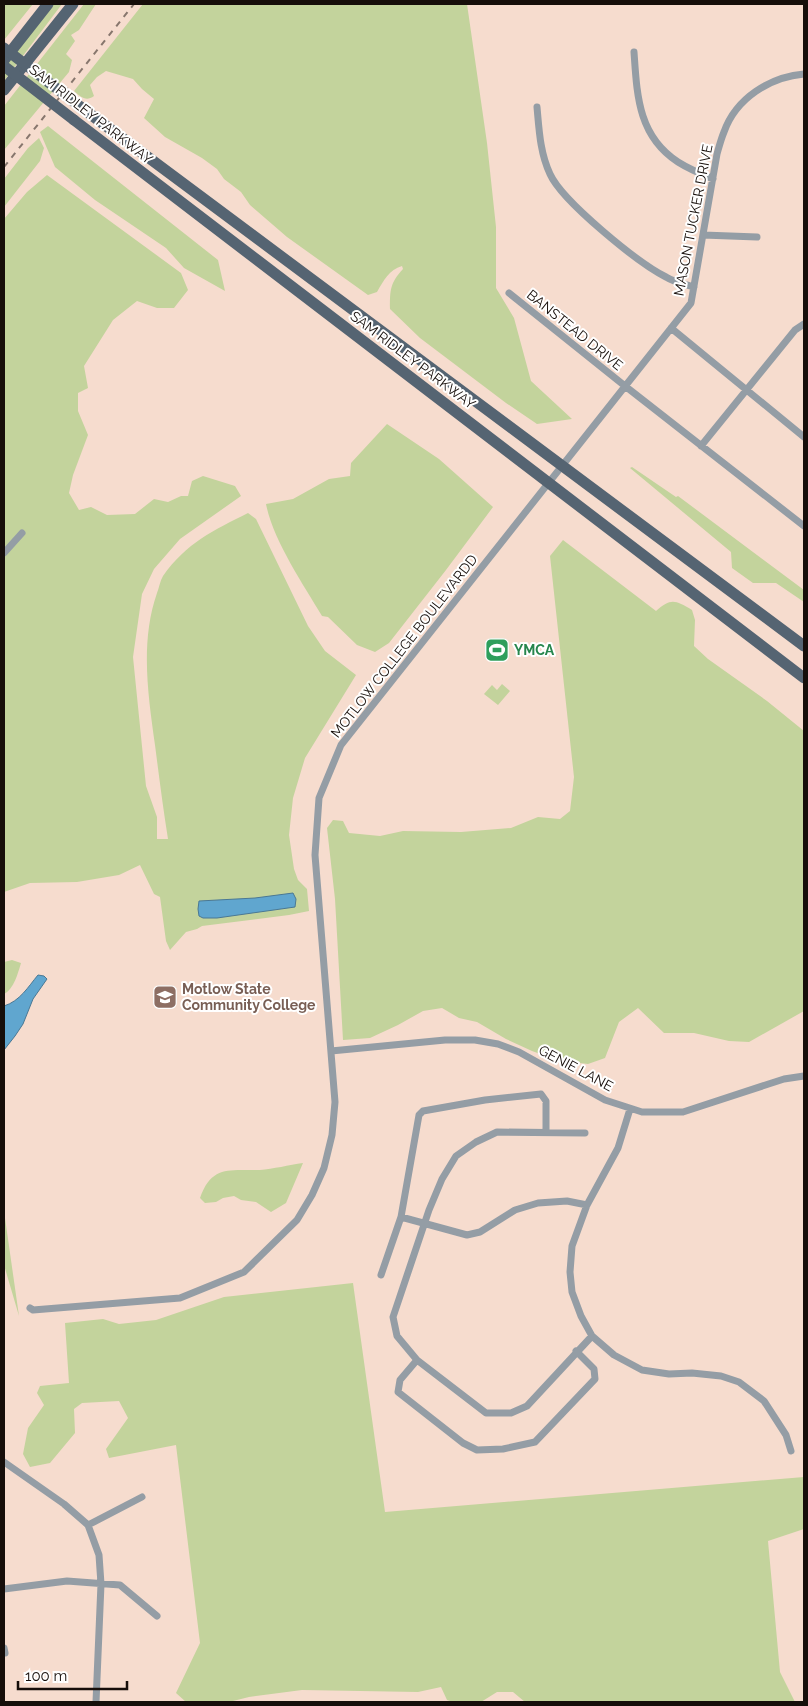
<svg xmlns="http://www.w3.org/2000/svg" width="808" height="1706" viewBox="0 0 808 1706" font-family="Raleway,sans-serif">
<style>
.green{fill:#c3d39c}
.water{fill:#60a6cf;stroke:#4a7894}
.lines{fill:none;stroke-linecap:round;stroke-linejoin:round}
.street{stroke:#949da5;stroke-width:7}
.primary{stroke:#556472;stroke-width:11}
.rail{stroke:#87766d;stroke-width:2;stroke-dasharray:6 6;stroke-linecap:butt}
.primary-bridge{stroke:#556472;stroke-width:11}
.labels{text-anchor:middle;stroke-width:4;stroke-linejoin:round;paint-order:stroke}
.street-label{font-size:14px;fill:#160e0a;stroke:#fff}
.leisure-label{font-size:14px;font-weight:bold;fill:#27864d;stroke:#fff;text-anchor:start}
.education-label{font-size:14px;font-weight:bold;fill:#785e54;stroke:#fff;text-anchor:start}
</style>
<rect width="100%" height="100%" fill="#f6dcce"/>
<path class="green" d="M4,4H33L4,40Z
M54,4H62L4,81V67Z
M84,4H96L79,30L71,35L75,41L66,54L72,60L69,72L4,150V106Z
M143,4H467L487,143L496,227V288L514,318L531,381L572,419L537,424L506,403L420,338L390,309C390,290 390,283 403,269L402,266C389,270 384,280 377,292L368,295L287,237L250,205L241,192L224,179L217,169L202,158L165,137L144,118L154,99L142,89L133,79L106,71L97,77L90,85L94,96C86,102 81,97 74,91Z
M48,126L218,260L225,291L184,268L166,248L95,200L55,167L40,132Z
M39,138L44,148L40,161L4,207V179L28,148Z
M47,175L181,273L188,290L174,308H157L137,301L113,320L84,366L88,388L78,393V411L88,435L73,475L69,493L79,510L91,507L107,515L135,514L154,499L168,502L181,496H188L192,481L203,476L235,486L241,496L180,539L154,569L142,594L133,657L146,786L157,817V839H168C163,808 159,776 155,745C148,695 140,642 157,593C159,588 160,581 163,576C186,543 214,530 248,513L256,519L308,626L325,651L356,675L305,758L293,798L289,835L294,869L298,880L307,889L309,911L289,915L202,926L197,929L186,932L170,950L166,941L160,897L154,894L140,865L119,875L77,882L30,883L4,892V219L27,192Z
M387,424L439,459L493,507L446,570L389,643L375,652L357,645L328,617L322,616C303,584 273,540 266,504L293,499L329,479L350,476L351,463Z
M632,467L676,497L678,496L804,590V602L776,583H753L732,568L731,552L630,468Z
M563,540L656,611C671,598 675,600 692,610L695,620L694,646L708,659L767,701L804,731V1011L749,1042L729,1041L694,1033H664L638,1008L619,1022L605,1058L588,1064L557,1060L532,1051L506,1039L477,1022L459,1018L442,1008L423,1011L398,1025L370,1038L343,1040L335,899L327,828L333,820L343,821L349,833L380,836L403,831L461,832L511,828L538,817L560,819L570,811L574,777L550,556Z
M502,684L510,691L498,705L484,694L492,685L497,690Z
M12,960L21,963C18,973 14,989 4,994V962Z
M303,1163L286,1203L271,1212L256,1202L241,1200L234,1196L223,1198L216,1202L205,1203L200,1198C212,1164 231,1171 260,1170C273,1169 289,1165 303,1163Z
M4,1211L19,1316L4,1265Z
M353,1283L385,1512L804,1477V1529L768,1541L780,1672L795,1702H525L513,1692H497L481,1702H453L447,1700L441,1687L418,1692L302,1690L249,1697L229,1702H186L176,1693L200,1643L176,1445L109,1458L106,1449L128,1418L119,1401L82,1403L74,1409L75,1433L50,1463L30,1467L23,1454L28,1428L44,1405L37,1393L40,1386L69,1383L65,1323L103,1319L119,1324L156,1320L224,1297Z"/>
<path class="water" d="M293,893L296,899L295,907L217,918H203L199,916L198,909L199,901L255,898Z
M38,975L44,976L47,979L33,999L23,1024L15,1036L4,1050V1006C20,1001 28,987 38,975Z"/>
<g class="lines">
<path class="street" d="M634,52C637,95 638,136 678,162C689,169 701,174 713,179
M537,107C539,129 540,153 550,174C562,201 638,263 666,277C674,282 685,284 694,287
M703,235L757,237
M509,293L625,386L804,526
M671,328L804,437
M701,446L795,330L804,324
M4,553L22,533
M331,1051L445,1040H475L498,1044L519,1052L605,1100L642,1112H683L784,1079L804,1076
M630,1109L618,1148L587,1205L572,1246L570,1272L572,1292L581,1316L592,1336L614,1355L642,1370L669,1374L692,1373L721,1376L739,1382L764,1401L786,1435L791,1451
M546,1132V1101L541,1094L485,1100L423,1111L419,1115L401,1217L467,1235L480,1232L515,1210L538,1203L567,1201L587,1205
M585,1133L497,1132L476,1142L456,1156L442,1179L429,1210L393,1317L397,1336L417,1360L486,1413H511L527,1406L592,1336
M381,1275L401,1217
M30,1308L33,1310L180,1298L244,1272L297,1220L312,1195L324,1168L332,1135L335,1102L315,855L319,798L341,745L691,303L717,154C719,147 721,139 724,132C736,98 770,77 804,74
M417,1360L400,1380L398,1392L463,1443L477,1450L503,1449L535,1442L595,1379L594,1369L576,1351
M4,1462L64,1504L88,1525L99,1555L101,1584L96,1702
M88,1525L142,1497
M4,1589L67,1581L120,1585L157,1616
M4,1648L5,1653"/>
<path class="primary" d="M4,60L48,4
M4,90L73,4
M82,108L804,646
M74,120L804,678"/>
<path class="rail" d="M4,167L134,4"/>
<path class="primary-bridge" d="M4,48L82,108
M4,66L74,120"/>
</g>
<defs>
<g id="stadium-square" transform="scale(1.25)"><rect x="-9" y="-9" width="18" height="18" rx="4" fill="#2e9e5b" stroke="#fff"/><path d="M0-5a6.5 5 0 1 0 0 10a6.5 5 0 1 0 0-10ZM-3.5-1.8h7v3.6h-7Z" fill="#fff"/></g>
<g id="university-square" transform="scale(1.25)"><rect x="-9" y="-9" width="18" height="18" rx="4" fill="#8d6e63" stroke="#fff"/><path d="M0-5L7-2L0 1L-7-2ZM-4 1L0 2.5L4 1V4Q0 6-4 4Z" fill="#fff"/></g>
</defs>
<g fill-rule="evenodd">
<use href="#stadium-square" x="497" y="650"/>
<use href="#university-square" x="165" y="997"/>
</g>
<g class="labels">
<g class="street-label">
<text transform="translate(91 114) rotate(38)" y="5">SAM RIDLEY PARKWAY</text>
<text transform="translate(693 220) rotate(-79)" y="5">MASON TUCKER DRIVE</text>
<text transform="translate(575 330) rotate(39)" y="5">BANSTEAD DRIVE</text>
<text transform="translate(413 360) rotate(37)" y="5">SAM RIDLEY PARKWAY</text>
<text transform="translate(404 646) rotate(-52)" y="5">MOTLOW COLLEGE BOULEVARDD</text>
<text transform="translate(576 1068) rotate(28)" y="5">GENIE LANE</text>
</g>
<g class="leisure-label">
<text x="514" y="655">YMCA</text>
</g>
<g class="education-label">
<text x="182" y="994">Motlow State<tspan x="182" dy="16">Community College</tspan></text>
</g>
</g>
<rect width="808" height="1706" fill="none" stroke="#160e0a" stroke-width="10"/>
<path d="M18 1681v8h109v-8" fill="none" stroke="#160e0a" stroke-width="2.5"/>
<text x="25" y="1681" font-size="15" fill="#160e0a" stroke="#ffffff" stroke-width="4" paint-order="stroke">100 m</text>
</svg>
